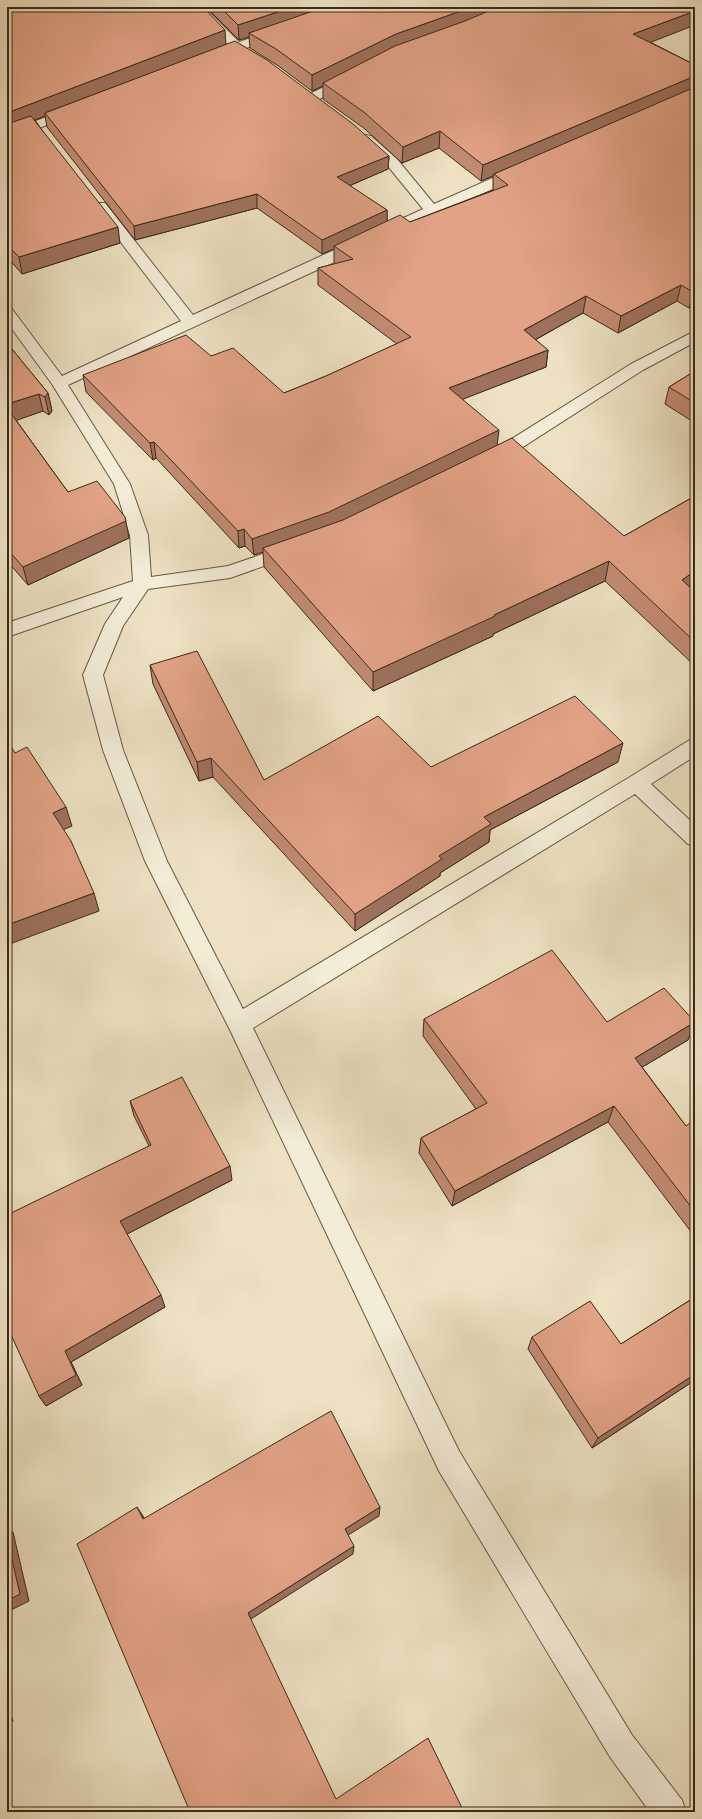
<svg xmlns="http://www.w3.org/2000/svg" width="702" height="1819" viewBox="0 0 702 1819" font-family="Alegreya,serif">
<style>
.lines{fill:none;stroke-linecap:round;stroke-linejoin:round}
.street-casing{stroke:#685742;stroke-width:2}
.street{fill:#f3ecd7;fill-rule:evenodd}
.wall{fill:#c28b72;stroke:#3c2918}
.shaded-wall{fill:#9e715d;stroke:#3c2918}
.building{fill:#e1a285;stroke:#3c2918}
</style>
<rect width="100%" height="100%" fill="#ede1c2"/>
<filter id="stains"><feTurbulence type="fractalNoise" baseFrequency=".005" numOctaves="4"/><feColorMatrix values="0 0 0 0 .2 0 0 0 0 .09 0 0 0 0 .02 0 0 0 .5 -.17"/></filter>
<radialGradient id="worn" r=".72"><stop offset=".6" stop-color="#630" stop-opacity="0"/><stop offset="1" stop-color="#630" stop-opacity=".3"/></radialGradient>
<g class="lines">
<g class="street-casing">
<path id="street" d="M191,7H204L239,42L277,29L283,33L281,35L241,50H233Z
M349,74L353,75L355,78L353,81L316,101H308L306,98L308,95Z
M75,106L79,107L81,110L79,113L7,140V132Z
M366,135L371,136L397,159L434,204L515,168H525L527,171L525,174L68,385L130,484L148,535L151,577L228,566L292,544L298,546L301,550L298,554L230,578L148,589L123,626L103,675L123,750L167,861L243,1009L630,777L688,741L695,738V756L651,784L695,825V846L688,844L635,794L253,1028L459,1451L632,1735L682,1800L686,1812H650L610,1757L439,1471L230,1030L145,861L103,750L83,675L105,624L123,597L7,637V623L133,581L130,535L114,484L52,384L7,322V308L12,309L62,376L181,321L93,206L95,203H105L193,315L423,209L387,165L361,142L360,139L361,136Z
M695,331V342L643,370L498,463L492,464L486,463L484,459L486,455L631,364Z"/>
</g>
<use href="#street" class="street"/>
</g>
<path class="wall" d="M7,7L226,44L389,156L388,169L349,186L387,210V221L410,222L493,190V176L481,181L439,148L402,163L365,129L323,99V86L312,91L277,65L250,48L249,37L239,40L206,7H695L650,42L695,65V305L689,308L677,301L618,333L583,313L535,340L548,350L546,367L462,399L497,446L624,536L695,496V588L692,589L695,592V666L605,581L493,634V636L373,691L264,567L263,552L254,555L245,546L239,548L156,458L153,460L86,392L83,375L211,356L284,393L326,376L397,344L318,285V268L336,264L334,262V249L322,254L257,208L135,240L47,127L45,116L35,120L120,243L22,274L7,257Z
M7,343L48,393L52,411L49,415L43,411L16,420L68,492L128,535L129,538L28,585L7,561Z
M695,371V423L665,404L669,387Z
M150,665L264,780L431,767L618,762L490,830L489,842L440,873V876L355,931L213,777L199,781L153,684Z
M424,1019L607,1022L688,1040L642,1067L686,1126L695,1129V1237L608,1122L452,1206L419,1153L421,1138L476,1109L423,1036Z
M130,1101L232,1180L127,1234L165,1307L71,1362L82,1385L46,1406L39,1396L149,1146L134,1116Z
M695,1297V1380L592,1448L528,1349L532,1337L621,1344Z"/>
<path class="shaded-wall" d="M293,7H340L249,33V37L239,40L238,25Z
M472,7H500L323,83V86L312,91V75L396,34Z
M695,11V25L631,50L633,34Z
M225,30L226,45L45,113V116L7,131V113Z
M695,76V91L494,174L493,176L481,181L483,165Z
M440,131L439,148L402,163L403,147Z
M389,156L388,169L337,191V177Z
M257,194V208L135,240L134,226Z
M387,210V224L334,246V249L322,254V240Z
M118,227L120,243L22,274L19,257Z
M681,285L677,301L618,333L621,316Z
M695,290V305L689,308L693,292Z
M586,296L583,313L522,347L524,330Z
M548,350L546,367L448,405L449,388Z
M48,393L52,411L49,415L45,397Z
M39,394L43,411L9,423L7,415V404Z
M499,430L497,447L329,529L263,548V552L254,555L252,539Z
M154,442L156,458L153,460L150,443Z
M125,517L129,538L28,585L23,567Z
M244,529L245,546L239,548L238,531Z
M609,561L605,581L493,634V636L373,691V672Z
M695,571V588L677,599L682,580Z
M623,743L618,762L490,830L489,842L440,873V876L355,931V914L439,856L484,817Z
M211,758L213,777L199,781L197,762Z
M66,807L72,826L58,832L53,813Z
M94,893L99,911L7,945V925Z
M7,1014L8,1037L7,1034Z
M695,1022L688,1040L629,1075L635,1058Z
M614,1106L608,1122L452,1206L455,1191Z
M230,1166L232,1180L125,1235L120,1221Z
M161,1295L165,1307L71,1362L82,1385L46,1406L39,1396L65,1351Z
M695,1374V1380L592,1448L598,1438Z
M137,1507L143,1516L149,1527L143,1519Z
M380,1507L379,1516L345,1537V1529Z
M7,1527L13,1532L29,1601L7,1612Z
M354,1546L353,1554L251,1619L248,1613Z
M7,1705L13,1721L7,1725Z"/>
<path class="building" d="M7,7H203L225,30L7,113Z
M220,7H293L238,25Z
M325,7H472L396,34L312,75L276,49L249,33Z
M498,7H695V11L633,34L695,65V76L483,165L440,131L403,147L365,113L323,83L395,46L465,21Z
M235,41L267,60L353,124L389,156L337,177L387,210L322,240L257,194L134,226L45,113Z
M695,87V290L693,292L681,285L621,316L586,296L524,330L548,350L449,388L499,430L329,512L252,539L244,529L238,531L154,442L150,443L83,375L186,335L211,356L233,348L284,393L326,376L411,337L318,268L353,259L334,246L400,215L410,222L508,185L494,174Z
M31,116L118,227L19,257L7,245V124Z
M7,343L48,393L45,397L39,394L7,404Z
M695,371V403L669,387Z
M7,408L68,492L97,481L125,517L126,521L23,567L7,549Z
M512,438L624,536L695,496V571L682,580L695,592V642L609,561L494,615L495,616L373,672L263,548L343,520Z
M197,651L264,780L378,716L431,767L575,696L623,743L484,817L491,824L439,856L442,859L355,914L211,758L197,762L150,665Z
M7,740L15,753L27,747L66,807L53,813L71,841L94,893L7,925Z
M552,950L607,1022L664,988L695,1022L635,1058L686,1126L690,1123L695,1129V1212L614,1106L455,1191L421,1138L487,1103L424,1019Z
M182,1077L230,1166L120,1221L161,1295L65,1351L76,1375L39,1396L7,1326V1215L151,1145L130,1101Z
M695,1297V1374L598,1438L532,1337L590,1301L621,1344Z
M331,1411L380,1507L345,1529L354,1546L248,1613L336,1799L428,1738L464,1812H190L77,1544L137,1507L143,1519Z
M7,1538L20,1594L7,1601Z"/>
<rect width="702" height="1819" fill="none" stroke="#ede1c2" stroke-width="24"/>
<rect x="8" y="8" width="686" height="1803" fill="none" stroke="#3c2918" stroke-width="2"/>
<rect x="12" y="12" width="678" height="1795" fill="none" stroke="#3c2918"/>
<rect width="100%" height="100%" filter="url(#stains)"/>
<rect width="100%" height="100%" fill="url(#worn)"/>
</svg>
